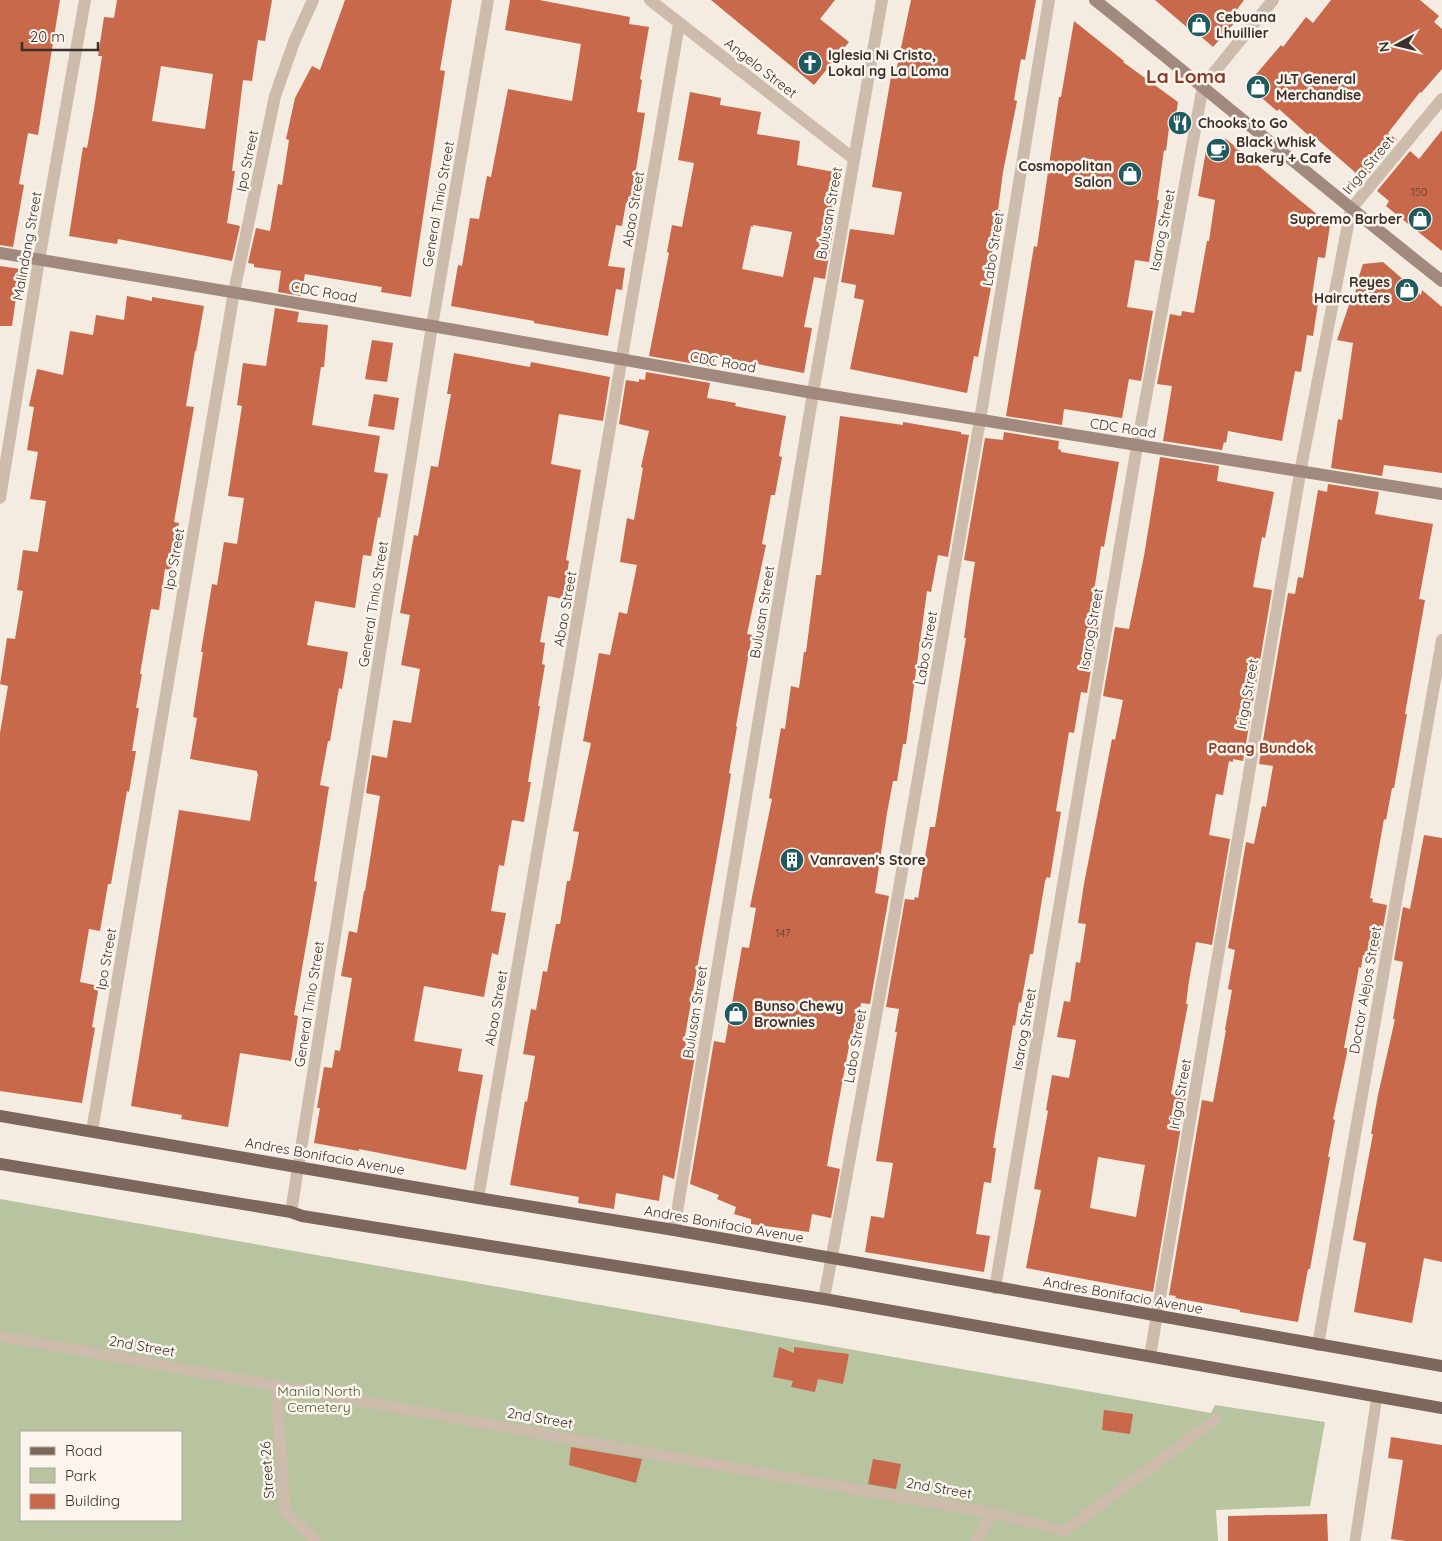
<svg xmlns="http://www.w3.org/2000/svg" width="1442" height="1541" viewBox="0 0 1442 1541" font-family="Quicksand,sans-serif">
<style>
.green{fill:#b8c4a0;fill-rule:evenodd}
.building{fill:#c8694b;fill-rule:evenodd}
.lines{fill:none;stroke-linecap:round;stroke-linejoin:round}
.lane{stroke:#cdbbac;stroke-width:11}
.street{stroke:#cdbbac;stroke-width:12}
.secondary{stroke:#a18a7d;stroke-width:12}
.primary{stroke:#7d675c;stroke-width:12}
.labels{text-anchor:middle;stroke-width:5;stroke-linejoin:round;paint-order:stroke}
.number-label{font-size:11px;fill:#5e3e33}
.poi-label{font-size:14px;font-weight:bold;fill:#3b302b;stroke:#fbf5ee;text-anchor:start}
.street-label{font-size:14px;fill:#3b302b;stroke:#fbf5ee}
.park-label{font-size:14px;fill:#4a5a2e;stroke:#fbf5ee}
.neighbourhood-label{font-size:15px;font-weight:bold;fill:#8c3b22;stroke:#fbf5ee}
.district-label{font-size:19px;font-weight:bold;fill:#8c3b22;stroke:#fbf5ee}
</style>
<rect width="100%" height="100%" fill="#f4ebe1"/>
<path class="green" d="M0,1199L1211,1413L1215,1405L1325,1422L1310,1506L1216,1510L1218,1541H0ZM21,1432H181V1520H21Z"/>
<path class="building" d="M0,0H60L38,135L28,133L19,184L24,185L13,247L0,245Z
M117,0H272L265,41L258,40L252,81L243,80L232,171H235L227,223L240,226L232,261L118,239L117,244L69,236L83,147L87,148L94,109L102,56H98L104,17L114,18ZM161,66L213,74L205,129L152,121Z
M345,0H452L440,70L445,71L411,297L381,292L382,287L305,274L301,296L278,292L281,271L254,267V264L248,263L256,228L270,231L278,184L282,185L289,140L286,139L295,98L312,66L320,70Z
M510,0H539L630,17L629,24L649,27L640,79L642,80L637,112L645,113L636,169L630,204L626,203L622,226L616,225L608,266L625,268L622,290L616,289L608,336L534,323V321L451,306L458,265L462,266L470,218L479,219L487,176L491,177L508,89L572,101L581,44L505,30Z
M711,0H835L820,19L849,42L814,85Z
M911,0H1036L1025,60L1021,59L1014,100L1017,101L1003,172L998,210H1000L987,281L992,282L978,357L974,356L967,393L850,369L864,300L854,298L856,285L841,282L850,229L894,235L902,192L872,187L892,71L896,72Z
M1155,0H1244L1233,15L1238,19L1213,47L1190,27L1189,29Z
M1331,0H1420L1439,16L1434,22L1442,29V69L1421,93L1420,92L1388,133L1397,140L1364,180L1310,133L1308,135L1279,109L1277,111L1247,85L1281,45L1283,47L1306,17L1313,23Z
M1074,21L1124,61L1123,62L1178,102L1175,121L1170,120L1166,151L1164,150L1157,200H1159L1149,262L1135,260L1127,307L1153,311L1141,381L1129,379L1122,418L1064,409L1062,425L1006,416L1034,246L1037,247L1059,97H1061Z
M690,92L721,98L720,105L761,112L757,134L800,141L797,165L839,173L829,226H834L825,279L814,277L804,327L812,328L804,373L715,356L713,367L649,356L669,253L667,252L672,225L682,227L694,163L678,160ZM753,225L792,232L783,277L742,269L751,226L753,227Z
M1442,130V251L1386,206L1389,201L1377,191L1410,151L1419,159Z
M1226,139L1330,225L1325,258L1318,257L1312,296L1319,297L1313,336L1307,335L1301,372L1295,371L1282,441L1228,431L1226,443L1224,442L1222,450L1163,441L1172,386L1157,384L1170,314L1181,316L1182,311L1194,313L1207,241H1209L1215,200L1198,196L1207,145Z
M1383,262L1421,295L1422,290L1442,307V473L1384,465L1382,476L1331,468L1338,419L1342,420L1353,343L1337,340L1350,302H1354L1357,282L1363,264Z
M0,266L20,269L12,326H0Z
M127,296L152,301V297L204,306L196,351H195L186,406L194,407L174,522L179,523L171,570L165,569L159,610L151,609L140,674H142L136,708H139L132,751H136L129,792L127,791L111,884H108L100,931L89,929L80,982L99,986L92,1027L95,1028L82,1103L0,1091V733L8,686L0,684L7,638L15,639L23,591L17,590L23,550L38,552L46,501L30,499L38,452L27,450L34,407L29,406L37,369L63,375L70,331L93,335L96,315L124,320Z
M275,308L299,312L297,322L328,325L324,367H321L312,425L380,436L374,472L388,474L380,518L378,517L371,556L363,555L355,608L315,601L307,645L348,652L342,689L339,688L330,741H328L320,785L329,787L314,881L317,882L294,1015L298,1016L291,1061L240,1053L228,1127L181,1119L182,1115L131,1106L179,810L250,821L258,774L257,773V771L190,759L197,718L193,717L203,652H201L212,584L217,585L224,542L237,544L244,498L228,496L242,406L237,405L243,363L266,366Z
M372,340L393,343L387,382L365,379Z
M454,353L530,367L531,362L610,377L603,421L559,414L551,464L581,470L566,560L569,561L563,599L548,596L540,642L545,643L542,664L545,665L538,706H540L528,782H531L524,822L512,820L504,866L499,865L491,911L506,913L498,955L492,953L484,997L424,986L414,1041L462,1049L458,1071L483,1075L466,1170L359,1149V1151L314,1143L320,1108H317L324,1067L332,1068L335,1050L340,1051L352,978L341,976L349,931L357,933L364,891H365L380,796L366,793L372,755L387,758L393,720L411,723L420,669L401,665L410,615L400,613L414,535L418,536L431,466L438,467L451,394H447Z
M646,372L710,383L707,398L736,403L735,406L786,416L779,456L782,457L775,495H771L762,544L766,545L747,634L752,635L736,726L737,727L729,773L731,774L724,817L685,1036L698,1038L674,1179L663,1175L659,1201L616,1193L614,1209L578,1203L579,1197L510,1185L525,1101L527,1102L535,1056L523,1054L531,1009L536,1010L543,971L547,972L556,924H560L567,881H570L579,832L573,831L591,743L583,741L599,653L610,655L619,612L627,614L637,565L620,562L627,518L634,520L643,468L641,467L649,431L619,424L626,380L639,382V379L645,380Z
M374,394L399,398L394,430L368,426Z
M840,416L903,425V422L961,432V434L969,435L948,557L938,555L931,592L927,591L906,744H903L897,781H893L887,813L875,893L889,896L870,1004L861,1003L854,1041H850L833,1132L827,1166L840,1169L831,1218L812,1214L809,1232L751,1224V1219L734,1214L736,1207L717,1199L719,1195L690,1184L714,1041L725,1043L742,947L749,948L756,908L750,907L772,799L769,798L781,728L785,729L791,686L799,688L804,652H806L816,575H821Z
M1004,432L1059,441L1058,449L1061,450V452L1119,462L1104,547L1101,546L1089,623L1099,624L1087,693L1081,692L1074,733L1069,732L1056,811L1061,812L1050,878L1047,877L1045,881L1033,954H1030L1021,1003L1019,1002L1015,1026L1013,1025L993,1148H996L991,1183L984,1182L976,1234L990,1236L984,1272L865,1252L871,1216L884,1218L893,1163L876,1161L897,1032H895L899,1009L886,1007L905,899L914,900L915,897L918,898L930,827H935L966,638H964L969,601L975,562L964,560L985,438L1003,440Z
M1160,457L1219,466L1217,481L1274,492L1265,538L1262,537L1253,587L1272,590L1243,761L1233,759V762L1229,761L1223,795L1216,794L1209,835L1230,839L1212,945L1196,942L1189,981L1186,1004H1188L1171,1094L1186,1097L1153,1292L1026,1268L1041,1190L1034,1189L1048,1111L1046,1110L1052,1075L1069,1078L1076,1040L1057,1037L1064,1001L1070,1002L1076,962L1080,963L1086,924L1078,923L1084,884L1112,739L1115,740L1123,700L1103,696L1115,627L1129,629L1144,556ZM1098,1157L1145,1165L1136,1217L1090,1208Z
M1328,484L1379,492L1375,514L1433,524L1419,599L1425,600L1412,674L1405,714H1407L1394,788H1392L1386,820L1384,819L1370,898L1373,899L1372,902L1387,905L1378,957L1363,955L1361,968L1359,967L1344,1048H1348L1333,1119L1335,1120L1328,1157H1330L1310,1269H1308L1298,1322L1240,1312V1310L1175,1298L1176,1296L1169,1295L1202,1100L1213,1102L1226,1030H1225L1232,990L1228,989L1235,950L1228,948L1246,842L1254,844L1262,806L1266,807L1273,766L1259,764L1288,593L1295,594L1298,577L1303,578L1318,490L1327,492Z
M1424,835L1442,838V1262L1424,1258L1412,1323L1354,1312L1366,1243L1353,1240L1373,1134H1371L1378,1095L1395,1019H1393L1403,962L1394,960L1403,907L1410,909Z
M779,1347L794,1353V1347L849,1354L843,1384L818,1379L815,1392L791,1387L793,1381L773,1377Z
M1104,1410L1133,1414L1130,1434L1102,1430Z
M1391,1437L1442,1445V1541H1406L1391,1539L1403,1460L1388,1458Z
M571,1447L642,1459L636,1483L569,1465Z
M873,1459L901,1464L896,1489L868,1484Z
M1327,1514L1328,1541H1228V1516Z"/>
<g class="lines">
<path class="lane" d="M0,1336L643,1452L992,1513L1065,1531
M276,1385L285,1511L316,1541
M1065,1531L1216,1419
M976,1541L992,1513
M1355,1541L1377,1396"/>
<path class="street" d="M650,0L854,159
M0,498L39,260L85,0
M92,1131L234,292L275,96L294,42L313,0
M478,1198L679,24
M291,1212L432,326L488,0
M674,1230L813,393L882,0
M995,1288L1137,446L1203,86L1273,0
M824,1299L893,923L980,420L1049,0
M1318,1345L1442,640
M1150,1356L1300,473L1351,209L1442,99"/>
<path class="secondary" d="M1095,0C1212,93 1325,189 1442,281
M0,253L432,326L813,393L1442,494"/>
<path class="primary" d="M0,1116L478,1198L674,1230L1442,1366
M0,1164L291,1212L302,1216L824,1299L1442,1408"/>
</g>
<defs>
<g id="shop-disc" transform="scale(1.25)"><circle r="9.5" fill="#1f5a5e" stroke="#fbf5ee"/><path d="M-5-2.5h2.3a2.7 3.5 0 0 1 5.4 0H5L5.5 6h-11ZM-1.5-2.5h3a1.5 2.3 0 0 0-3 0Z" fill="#fff"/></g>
<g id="church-disc" transform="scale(1.25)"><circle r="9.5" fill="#1f5a5e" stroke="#fbf5ee"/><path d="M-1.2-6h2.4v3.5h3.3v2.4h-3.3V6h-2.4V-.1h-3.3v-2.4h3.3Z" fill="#fff"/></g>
<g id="restaurant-disc" transform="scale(1.25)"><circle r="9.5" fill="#1f5a5e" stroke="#fbf5ee"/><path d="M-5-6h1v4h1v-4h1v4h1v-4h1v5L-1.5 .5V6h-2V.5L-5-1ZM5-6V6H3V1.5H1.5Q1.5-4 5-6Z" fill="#fff"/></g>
<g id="cafe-disc" transform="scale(1.25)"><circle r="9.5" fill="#1f5a5e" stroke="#fbf5ee"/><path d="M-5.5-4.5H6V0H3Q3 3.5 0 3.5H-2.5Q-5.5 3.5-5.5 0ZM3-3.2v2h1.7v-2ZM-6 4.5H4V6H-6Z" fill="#fff"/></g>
<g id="building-disc" transform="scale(1.25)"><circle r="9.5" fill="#1f5a5e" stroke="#fbf5ee"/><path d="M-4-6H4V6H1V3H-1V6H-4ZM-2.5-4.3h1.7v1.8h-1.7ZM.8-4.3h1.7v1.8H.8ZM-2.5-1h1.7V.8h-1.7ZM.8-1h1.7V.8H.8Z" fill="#fff"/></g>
</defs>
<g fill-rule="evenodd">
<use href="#shop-disc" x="1199" y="25"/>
<use href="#church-disc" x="810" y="63"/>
<use href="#shop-disc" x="1258" y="87"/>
<use href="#restaurant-disc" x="1180" y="123"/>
<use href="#cafe-disc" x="1218" y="150"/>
<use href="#shop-disc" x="1130" y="174"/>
<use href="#shop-disc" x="1420" y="219"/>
<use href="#shop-disc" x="1407" y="290"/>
<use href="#building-disc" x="792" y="860"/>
<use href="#shop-disc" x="736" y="1014"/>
</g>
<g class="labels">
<g class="number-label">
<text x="1419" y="196">150</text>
<text x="783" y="937">147</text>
</g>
<g class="poi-label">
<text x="1216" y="22">Cebuana<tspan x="1216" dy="16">Lhuillier</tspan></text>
<text x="828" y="60">Iglesia Ni Cristo,<tspan x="828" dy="16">Lokal ng La Loma</tspan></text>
<text x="1276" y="84">JLT General<tspan x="1276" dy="16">Merchandise</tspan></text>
<text x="1198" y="128">Chooks to Go</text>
<text x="1236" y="147">Black Whisk<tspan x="1236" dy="16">Bakery + Cafe</tspan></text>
<text x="1112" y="171" text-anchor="end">Cosmopolitan<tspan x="1112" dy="16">Salon</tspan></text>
<text x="1402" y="224" text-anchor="end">Supremo Barber</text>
<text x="1390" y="287" text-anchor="end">Reyes<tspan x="1390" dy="16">Haircutters</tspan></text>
<text x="810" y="865">Vanraven's Store</text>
<text x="754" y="1011">Bunso Chewy<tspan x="754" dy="16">Brownies</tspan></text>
</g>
<g class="street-label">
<text transform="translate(761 68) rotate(38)" y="5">Angelo Street</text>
<text transform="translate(247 161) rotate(-78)" y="5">Ipo Street</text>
<text transform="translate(1368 165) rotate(-50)" y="5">Iriga Street</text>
<text transform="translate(438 204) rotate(-80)" y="5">General Tinio Street</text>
<text transform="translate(633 209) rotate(-81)" y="5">Abao Street</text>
<text transform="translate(829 213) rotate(-80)" y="5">Bulusan Street</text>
<text transform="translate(1162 230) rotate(-79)" y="5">Isarog Street</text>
<text transform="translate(27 246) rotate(-80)" y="5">Malindang Street</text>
<text transform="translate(993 249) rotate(-81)" y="5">Labo Street</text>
<text transform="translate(324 292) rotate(10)" y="5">CDC Road</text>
<text transform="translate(723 362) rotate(10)" y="5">CDC Road</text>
<text transform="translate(1123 428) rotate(9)" y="5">CDC Road</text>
<text transform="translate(174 559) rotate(-80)" y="5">Ipo Street</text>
<text transform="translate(373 604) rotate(-81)" y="5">General Tinio Street</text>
<text transform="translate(565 609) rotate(-80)" y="5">Abao Street</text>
<text transform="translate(762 612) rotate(-81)" y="5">Bulusan Street</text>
<text transform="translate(1091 629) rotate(-80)" y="5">Isarog Street</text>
<text transform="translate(926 648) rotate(-80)" y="5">Labo Street</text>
<text transform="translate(1247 694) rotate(-80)" y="5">Iriga Street</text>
<text transform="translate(106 959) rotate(-80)" y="5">Ipo Street</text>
<text transform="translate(1365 990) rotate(-80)" y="5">Doctor Alejos Street</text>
<text transform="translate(309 1004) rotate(-81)" y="5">General Tinio Street</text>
<text transform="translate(496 1008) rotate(-80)" y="5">Abao Street</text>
<text transform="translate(695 1012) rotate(-81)" y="5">Bulusan Street</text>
<text transform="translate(1024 1029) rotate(-80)" y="5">Isarog Street</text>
<text transform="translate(855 1046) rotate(-80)" y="5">Labo Street</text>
<text transform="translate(1180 1094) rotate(-80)" y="5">Iriga Street</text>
<text transform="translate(325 1156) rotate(10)" y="5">Andres Bonifacio Avenue</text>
<text transform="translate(724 1224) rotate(10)" y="5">Andres Bonifacio Avenue</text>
<text transform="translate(1123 1295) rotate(10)" y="5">Andres Bonifacio Avenue</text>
<text transform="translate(142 1346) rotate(10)" y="5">2nd Street</text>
<text transform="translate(540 1418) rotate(10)" y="5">2nd Street</text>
<text transform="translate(267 1470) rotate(-94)" y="5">Street 26</text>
<text transform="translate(939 1488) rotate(10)" y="5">2nd Street</text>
</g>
<g class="park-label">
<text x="319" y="1396">Manila North<tspan x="319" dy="16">Cemetery</tspan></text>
</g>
<g class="neighbourhood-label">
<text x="1261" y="753">Paang Bundok</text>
</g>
<g class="district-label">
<text x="1186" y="83">La Loma</text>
</g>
</g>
<rect x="20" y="1431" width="162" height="90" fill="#fbf5ee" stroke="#aea6a0"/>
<rect x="30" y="1447" width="25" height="8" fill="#7d675c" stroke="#aea6a0"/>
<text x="65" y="1456" font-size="15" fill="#3b302b">Road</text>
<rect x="30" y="1468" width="25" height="15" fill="#b8c4a0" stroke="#aea6a0"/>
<text x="65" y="1481" font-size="15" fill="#3b302b">Park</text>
<rect x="30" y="1494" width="25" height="15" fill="#c8694b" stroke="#aea6a0"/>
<text x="65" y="1506" font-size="15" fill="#3b302b">Building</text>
<g transform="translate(1397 45) rotate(262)" stroke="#fbf5ee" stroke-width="4" paint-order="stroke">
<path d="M0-4L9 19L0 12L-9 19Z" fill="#3b302b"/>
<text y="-8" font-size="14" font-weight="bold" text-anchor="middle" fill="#3b302b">N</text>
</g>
<path d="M22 42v8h76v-8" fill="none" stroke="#3b302b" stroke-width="2.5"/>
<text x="30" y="42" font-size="15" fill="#3b302b" stroke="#fbf5ee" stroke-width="4" paint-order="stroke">20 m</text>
</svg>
